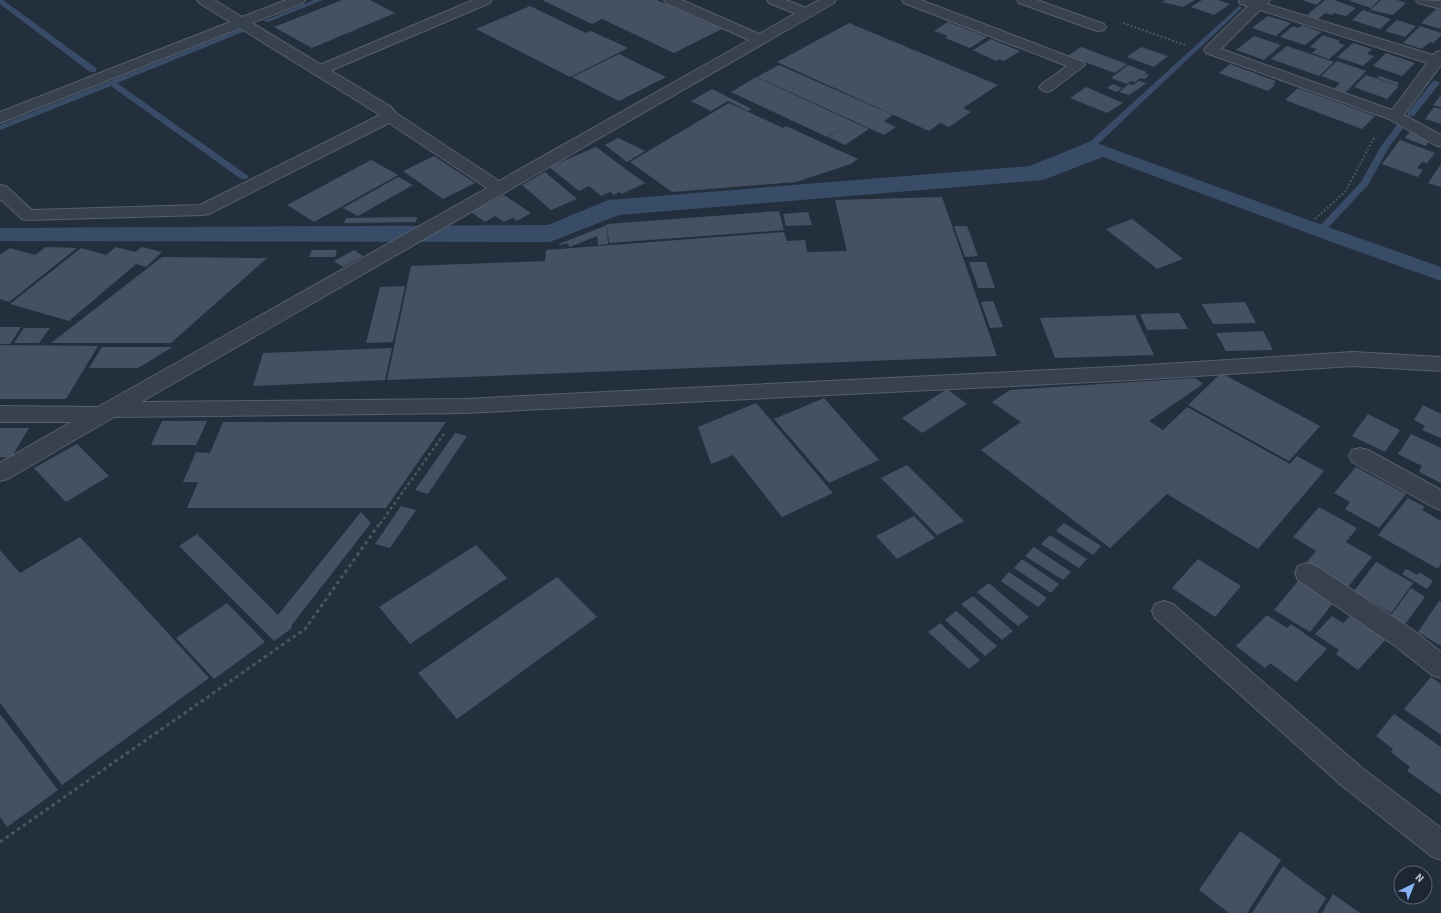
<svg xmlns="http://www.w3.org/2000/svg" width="1441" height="913" viewBox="0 0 1441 913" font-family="'Source Sans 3',sans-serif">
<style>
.water{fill:#394c67}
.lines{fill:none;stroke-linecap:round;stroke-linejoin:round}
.stream{fill:#394c67;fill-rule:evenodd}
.building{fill:#455162}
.lane-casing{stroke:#565f6c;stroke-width:2}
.street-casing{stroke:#565f6c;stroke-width:2}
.path-far2{stroke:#44595c;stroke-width:2;stroke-dasharray:2 2;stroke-linecap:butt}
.path-far1{stroke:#44595c;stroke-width:2.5;stroke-dasharray:3 3;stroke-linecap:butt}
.path{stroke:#44595c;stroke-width:3;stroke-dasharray:3.5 3.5;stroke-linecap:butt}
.lane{fill:#38414e;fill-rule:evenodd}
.street{fill:#38414e;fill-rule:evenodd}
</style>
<rect width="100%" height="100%" fill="#242f3e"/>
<path class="water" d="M1091,141L1325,226L1441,267V281L1329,241L1103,157L1043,180L619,215L550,242L0,241V228L548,225L608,200L1030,166Z"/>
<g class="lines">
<path class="stream" d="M0,0H3L96,68V72H90L0,4Z
M314,0H323L268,22L263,21Z
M1239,6L1241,7V9L1099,143L1096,150H1090L1089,148L1092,140Z
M241,29L245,31L243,32L117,83L247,175L248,177L247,179H241L111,86L0,130V125Z
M1433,81H1436L1440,83L1414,116H1408V112Z
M1397,125H1403L1404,127L1389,147L1368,185L1323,233H1317L1316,231L1317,229L1361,182L1381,146Z"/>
</g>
<path class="building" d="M342,0H370L395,13L312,48L274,27Z
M542,0H657L722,29L674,53L602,19L592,24Z
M1166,0H1195L1183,7L1162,2Z
M1202,0H1218L1230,4L1214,15L1191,7Z
M1302,0H1322L1316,5Z
M1325,0H1334L1356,8L1346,16L1334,13L1332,15L1325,13L1318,19L1307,15Z
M1351,0H1379L1371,8L1350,1Z
M1381,0H1397L1406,3L1393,15L1370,10Z
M530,6L586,33L591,31L628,48L570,77L476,29Z
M1436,9L1441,10V29L1421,23Z
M1363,10L1391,19L1380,29L1352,20Z
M1268,16L1291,23L1276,36L1252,28Z
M1397,20L1416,26L1405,37L1385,31Z
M948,22L987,37L970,48L945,38L948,36L934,31Z
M849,23L998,85L963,108L971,112L949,127L940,123L929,131L777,62Z
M1302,25L1321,32L1305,45L1280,37L1293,26L1298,28Z
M1420,26L1441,33V36L1433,43L1430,42L1422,49L1403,43Z
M1323,35L1340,41L1338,43L1345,45L1329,59L1312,53L1317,49L1310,47Z
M1254,36L1281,45L1264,60L1236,50Z
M991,39L1020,51L1004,61L999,59L996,61L973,50Z
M1353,43L1372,49L1367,54L1374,56L1363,66L1337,57Z
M1287,46L1334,62L1319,76L1271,59Z
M1081,47L1127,64L1115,73L1068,56Z
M1141,47L1168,56L1154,67L1127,57Z
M1386,53L1415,63L1402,76L1373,66Z
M619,54L666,77L619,101L572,77Z
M1337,61L1366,71L1345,93L1334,89L1340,83L1321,76Z
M1230,64L1276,81L1273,84L1275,85L1268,91L1219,73Z
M779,65L893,115L884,121L896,127L884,135L757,77Z
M1128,65L1144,71L1146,72L1145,74L1149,75L1147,77H1148L1145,79L1140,78L1135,82L1131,81L1127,84L1111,78Z
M1366,75L1399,86L1387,99L1354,87Z
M1380,76L1399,83L1397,85L1377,78Z
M756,77L849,120L869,129L845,145L828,137L850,122L827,137L731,92Z
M1139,81L1147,83L1129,95L1119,92L1129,84L1133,85Z
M1113,84L1122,88L1117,92L1107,88Z
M1086,87L1123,103L1107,113L1070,98Z
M1298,88L1375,116L1362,129L1285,100Z
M712,89L752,109L748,111L728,101L711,111L691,101Z
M1441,95V107L1433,105Z
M729,103L783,128L786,126L858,159L851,164L796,182L672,192L630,162Z
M1434,107L1441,109V124L1425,119Z
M1411,130L1429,141L1426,146L1405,138Z
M618,138L645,151L627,162L605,145Z
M1400,140L1435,153L1427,163L1422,162L1417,168L1423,170L1418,177L1382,164Z
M596,147L627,170L645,183L622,194L619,192L614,195L610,192L601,196L589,186L579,191L549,167Z
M434,156L475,183L443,199L403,171Z
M371,160L398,175L314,222L287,205Z
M1441,164V187L1428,183Z
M545,172L577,199L551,210L522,185Z
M398,177L413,185L358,216L343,208Z
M504,195L531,213L517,221L513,218L504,222L495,216L485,222L471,212Z
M942,197L997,356L387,380L411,266L545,261L546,250L784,232L787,241L805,240L807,252L847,251L835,200Z
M779,211L784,230L609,243L607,224Z
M808,212L812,225L786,226L783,214Z
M417,217L416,222L344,223L346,218Z
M1132,219L1183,259L1157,269L1106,229Z
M607,225L608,244L598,245L597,236L570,247L567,243L561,245L559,244Z
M954,226H967L978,256L965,257Z
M46,247L77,248L9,302L0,299V255L10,248L35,255Z
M116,247L135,252L142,247L162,252L146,267L136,264L69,321L10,304L81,248L106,255Z
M312,250H337L335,257H309Z
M354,250L363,256L343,267L334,261Z
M162,257L267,258L171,343H51Z
M969,262H986L995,288H978Z
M405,286L393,342L366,343L380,287Z
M993,301L1003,327L990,328L981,302Z
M1245,302L1256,323L1213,324L1202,304Z
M1179,313L1188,329L1147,330L1140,314Z
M1135,315L1154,355L1055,358L1040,318Z
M0,327H21L10,344H0Z
M24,328H50L39,343H14Z
M1263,331L1273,350L1226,351L1216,333Z
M0,345L98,346L66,399H0Z
M102,347H173L138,368H89Z
M392,348L385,380L253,386L263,353Z
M1221,373L1320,426L1289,461L1188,405Z
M1195,378L1203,384L1149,421L1163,430L1187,407L1290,464L1297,456L1324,471L1258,549L1167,494L1110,548L981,450L1021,422L992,402L1010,390Z
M947,389L967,404L922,433L902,418Z
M824,398L879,460L829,483L774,419Z
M756,403L782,433L833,493L782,517L733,455L711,464L698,427Z
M1423,405L1441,414V438L1422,430L1425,426L1414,420Z
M1368,414L1400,430L1385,452L1352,436Z
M162,421H207L196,445H151Z
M223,422H446L386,508H187L198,482H183L196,452L210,453Z
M0,428H29L11,458L0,457Z
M455,433L467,436L428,494L415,490Z
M1411,434L1441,448V483L1419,472L1422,466L1398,454Z
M77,444L109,476L66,502L34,468Z
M907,465L964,521L937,535L881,478Z
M1356,467L1406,494L1379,528L1345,509L1350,502L1334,493Z
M1408,498L1425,507L1422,510L1441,521V564L1438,569L1378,535Z
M401,506L416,510L390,548L375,544Z
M1319,507L1357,528L1346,542L1372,557L1348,587L1307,562L1316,551L1293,537Z
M361,512L371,523L291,626L292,628L274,641L179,546L197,534L278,615Z
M914,516L935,538L897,559L876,536Z
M1064,523L1101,546L1093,555L1056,531Z
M1050,535L1087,559L1079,568L1041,544Z
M80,537L209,678L62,785L0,703V550L20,573Z
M476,545L507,578L410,644L379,607Z
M1034,547L1071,572L1063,580L1025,556Z
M1022,559L1059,584L1051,593L1014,568Z
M1198,559L1241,586L1215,617L1172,588Z
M1376,562L1413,583L1391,613L1354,591Z
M1406,569L1417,575L1419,572L1433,581L1427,589L1402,574Z
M1009,572L1047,598L1038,607L1001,581Z
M557,577L597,617L457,719L418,673Z
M1299,580L1334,602L1310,632L1274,610Z
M989,583L1029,617L1018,626L977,592Z
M1411,588L1425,597L1403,627L1389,618Z
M973,596L1013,631L1002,640L961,604Z
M1439,601L1441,602V646L1418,632Z
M227,603L265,642L214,679L176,638Z
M956,611L997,646L985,656L945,620Z
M1352,614L1387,638L1358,670L1336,654L1339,650L1315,634L1332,616L1343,623Z
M1267,615L1287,628L1291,624L1327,649L1296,682L1270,663L1265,668L1236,646Z
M940,623L980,660L969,669L928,632Z
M1431,677L1441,684V735L1404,709Z
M0,714L58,790L7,827L0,817Z
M1394,714L1441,747V795L1407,771L1410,767L1391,752L1393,749L1376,736Z
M1240,831L1281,860L1247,913H1229L1199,890Z
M1283,866L1326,898L1317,913H1252Z
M1333,894L1360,913H1322Z"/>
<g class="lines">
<g class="lane-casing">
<path id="lane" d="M473,0H492L490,3L325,73L320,74L315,73L313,70L315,67Z
M767,0H786L811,10L813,13L811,16L806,17L801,16L769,3Z
M902,0H921L1083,62L1085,65L1052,90L1047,92L1042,90L1039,87L1042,84L1067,66L904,3Z
M1017,0H1037L1104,24L1106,27L1104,30L1099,31L1094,30L1019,3Z
M1360,448L1368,450L1441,490V510L1433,507L1352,462L1349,456L1352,450Z
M1307,563L1316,566L1413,630L1441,652V678L1432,675L1395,646L1298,580L1295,573L1298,566Z
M1164,601L1173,604L1361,767L1441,828V860L1431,856L1341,785L1155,618L1152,611L1155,604Z"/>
</g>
<g class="street-casing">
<path id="street" d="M197,0H214L242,17L286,0H305L303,3L252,23L390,106L396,113L499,181L749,40L666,3L664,0H682L759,34L819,0H836L834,3L141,402L464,399L1132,366L1353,352L1441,357V371L1353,366L1132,380L464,413L114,417L8,479L0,481V463L71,422H0V406L98,407L487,188L389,123L209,214L203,215L28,220L22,219L0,199V185L6,186L32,210L200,205L380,115L240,28L0,123V112L230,22L199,3Z
M1239,0H1270L1267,4L1433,55L1436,52L1441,51V65L1404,115L1441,135V147L1435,145L1389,119L1206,53L1204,50L1206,47L1248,6L1240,4ZM1260,10L1427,63L1392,110L1221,49Z
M1416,0L1441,1V9L1418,3Z"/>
</g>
<path class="path-far2" d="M1123,23L1185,45
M1315,219L1345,192L1375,136"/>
<path class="path-far1" d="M380,524L444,434"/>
<path class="path" d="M0,842L305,629L380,523"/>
<use href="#lane" class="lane"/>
<use href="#street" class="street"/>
</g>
<g transform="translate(1413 885) rotate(43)"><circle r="19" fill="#1d2633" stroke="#59626f"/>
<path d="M0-3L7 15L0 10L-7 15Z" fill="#8ab4f8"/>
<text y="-6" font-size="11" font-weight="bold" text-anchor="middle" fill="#b4bcc9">N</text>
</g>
</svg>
